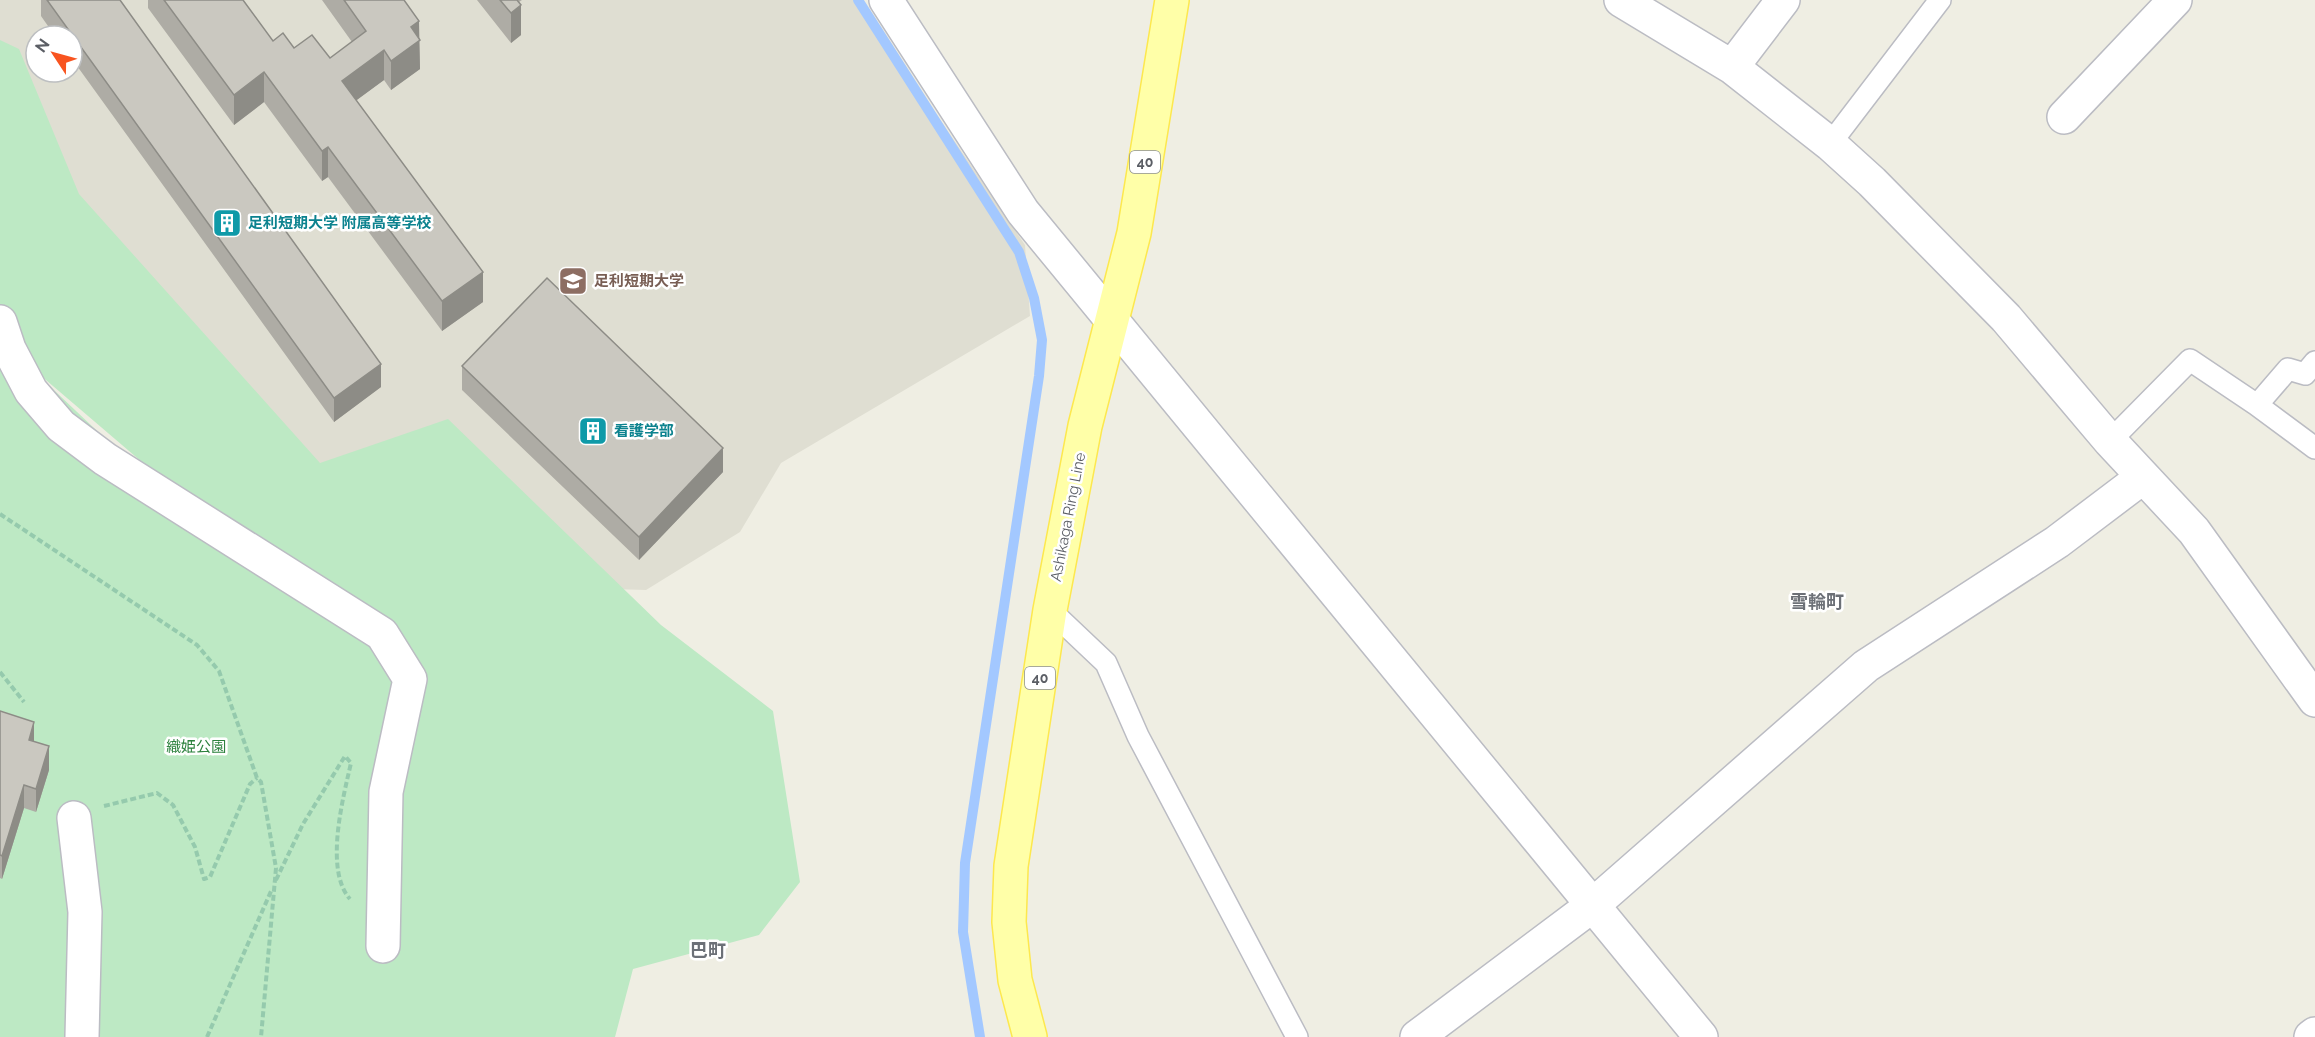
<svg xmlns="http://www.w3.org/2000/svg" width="2315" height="1037" viewBox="0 0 2315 1037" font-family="Raleway,'Noto Sans JP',sans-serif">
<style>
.education{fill:#dfded2;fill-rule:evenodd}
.green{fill:#bde9c4;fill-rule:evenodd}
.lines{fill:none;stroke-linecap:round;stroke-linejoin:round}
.stream{stroke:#a3c8ff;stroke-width:10}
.service-casing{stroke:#bbbcc3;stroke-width:24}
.minor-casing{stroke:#bbbcc3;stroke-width:36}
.primary-casing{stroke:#fde84e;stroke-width:36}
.path{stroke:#95caad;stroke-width:4;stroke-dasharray:6 3;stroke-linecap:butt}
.service{stroke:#fff;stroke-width:21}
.minor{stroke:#fff;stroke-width:33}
.primary{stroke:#ffffa8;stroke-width:33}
.wall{fill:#aeaca5}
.shaded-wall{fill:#8d8c86}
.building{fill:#cac8c0;stroke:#8d8c86;stroke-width:1.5}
.labels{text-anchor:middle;stroke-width:5;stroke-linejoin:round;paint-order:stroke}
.shield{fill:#fff;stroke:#8c8e93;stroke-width:1.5}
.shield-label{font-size:14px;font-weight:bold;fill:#5b5e65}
.culture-label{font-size:15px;font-weight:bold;fill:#0d838f;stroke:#fff;text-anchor:start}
.education-label{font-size:15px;font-weight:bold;fill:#785e54;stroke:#fff;text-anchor:start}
.street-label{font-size:15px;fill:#5b5e65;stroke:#fff}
.park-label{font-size:15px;fill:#2d823e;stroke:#fff}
.quarter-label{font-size:18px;font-weight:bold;fill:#6c7077;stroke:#fff}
</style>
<rect width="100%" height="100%" fill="#efeee3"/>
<path class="education" d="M0,0H859L1025,245L1030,316L781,463L740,532L646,590L578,588L296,464L0,127ZM36,36H72V72H36Z"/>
<path class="green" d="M0,40L19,49L79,194L320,463L448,419L661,625L773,711L800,882L759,935L633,969L615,1037H0ZM19,357L225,533L170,500Z"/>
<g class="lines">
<path class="stream" d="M858,0L1019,252L1034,298L1042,340L1039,376L965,863L963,932L980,1037"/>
<g class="service-casing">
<path id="service" d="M1830,144L1940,0
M2257,405L2288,369L2305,374L2315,362
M2110,441L2190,360L2257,405L2315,448
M1050,610L1106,663L1138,736L1297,1037"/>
</g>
<g class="minor-casing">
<path id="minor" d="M886,0L1023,212L1701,1037
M1621,0L1732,67L1830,144L1872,182L2006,318L2110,441L2194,531L2315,700
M1732,67L1783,0
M2064,117L2175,0
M0,322L9,349L31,391L61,426L105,459L382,634L410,679L386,792L383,946
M74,818L85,912L82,1037
M1417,1037L1593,905L1866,666L2057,542L2143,477
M2311,1037L2315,1034"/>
</g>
<g class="primary-casing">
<path id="primary" d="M1030,1037L1015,980L1009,922L1011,866L1050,610L1085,426L1134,233L1172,0"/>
</g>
<path class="path" d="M0,514L197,645L219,671L257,778L261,782L276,868L261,1037
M0,672L24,702
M104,806L157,793L173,805L195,847L204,879L210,877L250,784L257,778
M276,880L303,824L345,756L351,763C343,798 324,870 350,899
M207,1037L272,889"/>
<use href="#service" class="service"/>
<use href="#minor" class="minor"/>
<use href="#primary" class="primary"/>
</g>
<path class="wall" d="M41,0H120L381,387L334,422L72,59V36H55L41,16Z
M148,0H243L273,41L294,48L330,58L352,42L322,0H404L419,38L420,69L391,90L384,80L356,100L483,302L442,331L328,177L322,181L264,102L234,125L148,8Z
M477,0H522L519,2L521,35L511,43Z
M462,366L723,472L639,560L462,390Z
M0,711L34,741L49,770L36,812L24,808L2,879L0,878Z"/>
<path class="shaded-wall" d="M521,5V35L511,43V13Z
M419,21L420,69L391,90V61L411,27Z
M384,50V80L342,111V81Z
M264,72V102L234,125V95Z
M328,147V177L322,181V151Z
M483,272V302L442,331V301Z
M381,364V387L334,422V398Z
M723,448V472L639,560V537Z
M34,722V745L29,740Z
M49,746V770L36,812V789Z
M24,785V808L2,879V856Z"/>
<path class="building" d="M47,0H120L381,364L334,398Z
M164,0H243L273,41L283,33L294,48L312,35L330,58L366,31L344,0H404L419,21L411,27L420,40L391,61L384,50L342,81L483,272L442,301L328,147L322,151L264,72L234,95Z
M500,0H517L521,5L511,13Z
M547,278L723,448L639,537L462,366Z
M0,711L34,722L29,740L49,746L36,789L24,785L2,856L0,855Z"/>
<defs>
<g id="building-square" transform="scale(1.5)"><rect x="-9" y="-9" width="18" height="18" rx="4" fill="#0f9aa8" stroke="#fff"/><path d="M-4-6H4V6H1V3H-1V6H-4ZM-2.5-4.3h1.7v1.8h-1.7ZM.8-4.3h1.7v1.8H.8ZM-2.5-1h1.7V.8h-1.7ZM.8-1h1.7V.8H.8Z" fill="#fff"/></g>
<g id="university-square" transform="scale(1.5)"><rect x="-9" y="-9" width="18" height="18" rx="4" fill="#8d6e63" stroke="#fff"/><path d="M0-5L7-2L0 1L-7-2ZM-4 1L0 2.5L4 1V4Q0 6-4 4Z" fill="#fff"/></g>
</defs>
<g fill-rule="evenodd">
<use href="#building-square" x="227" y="223"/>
<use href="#university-square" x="573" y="281"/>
<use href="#building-square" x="593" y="431"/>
</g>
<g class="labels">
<g class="shield">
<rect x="1130" y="151" width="30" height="22" rx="4.5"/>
<rect x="1025" y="667" width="30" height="22" rx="4.5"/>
</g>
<g class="shield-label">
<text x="1145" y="167">40</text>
<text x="1040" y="683">40</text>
</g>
<g class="culture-label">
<text x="248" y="228">足利短期大学 附属高等学校</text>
<text x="614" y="436">看護学部</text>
</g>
<g class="education-label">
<text x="594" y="286">足利短期大学</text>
</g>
<g class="street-label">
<text transform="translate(1068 517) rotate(-79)" y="5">Ashikaga Ring Line</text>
</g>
<g class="park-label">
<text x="196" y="752">織姫公園</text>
</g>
<g class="quarter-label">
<text x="1817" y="608">雪輪町</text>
<text x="708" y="957">巴町</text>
</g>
</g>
<g transform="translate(54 54) rotate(306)"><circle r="28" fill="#ffffff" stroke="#bdbfc1" stroke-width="1.5"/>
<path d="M0-4.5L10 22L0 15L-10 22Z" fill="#f85420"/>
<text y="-9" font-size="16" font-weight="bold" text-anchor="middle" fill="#5b5e65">N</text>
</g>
</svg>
